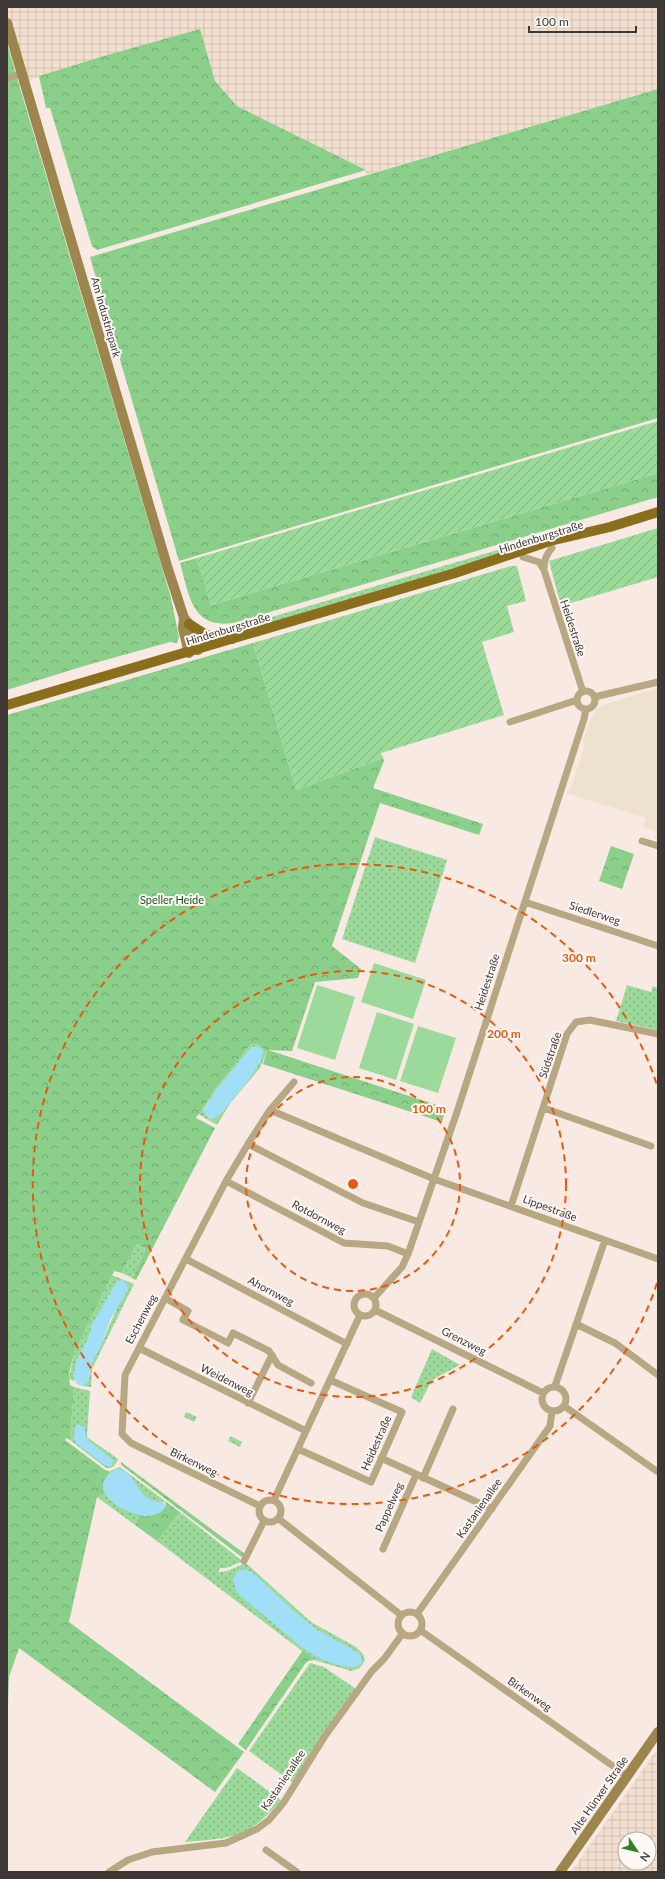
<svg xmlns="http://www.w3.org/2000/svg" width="665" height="1879" viewBox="0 0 665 1879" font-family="Lato,sans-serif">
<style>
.industrial{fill:url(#industrial-grid);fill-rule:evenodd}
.education{fill:#ece2cd}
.grass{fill:url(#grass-dots);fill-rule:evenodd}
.forest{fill:url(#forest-crowns)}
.garden{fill:url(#garden-furrows)}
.pitch{fill:#9cda9c}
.water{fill:#a1def8}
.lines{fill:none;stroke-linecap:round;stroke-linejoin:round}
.street{stroke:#b7a883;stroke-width:7}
.secondary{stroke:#9c864d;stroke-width:10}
.primary{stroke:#896e1d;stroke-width:10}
.ring{fill:none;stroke:#e8590c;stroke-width:2;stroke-dasharray:7 5}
.labels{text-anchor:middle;stroke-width:4;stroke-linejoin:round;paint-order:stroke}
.street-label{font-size:11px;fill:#3d3835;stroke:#fef8f6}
.park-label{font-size:11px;fill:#145b1b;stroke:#fef8f6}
.centre{fill:#e8590c;stroke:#fef8f6;stroke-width:2}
.ring-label{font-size:12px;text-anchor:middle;font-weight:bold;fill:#e8590c;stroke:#fef8f6;stroke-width:4;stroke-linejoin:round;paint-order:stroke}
</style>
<defs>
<pattern id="industrial-grid" width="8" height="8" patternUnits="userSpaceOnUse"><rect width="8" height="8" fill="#f2dfcf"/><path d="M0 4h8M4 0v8" fill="none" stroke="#d0c0b2"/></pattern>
<pattern id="grass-dots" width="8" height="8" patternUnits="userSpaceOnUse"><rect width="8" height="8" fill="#9cda9c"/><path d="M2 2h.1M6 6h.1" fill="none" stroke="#80b280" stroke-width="1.8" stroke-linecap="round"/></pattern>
<pattern id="forest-crowns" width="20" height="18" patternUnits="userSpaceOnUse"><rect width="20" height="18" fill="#8acf8a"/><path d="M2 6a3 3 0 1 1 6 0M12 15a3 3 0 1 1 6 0" fill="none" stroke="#72a972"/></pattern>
<pattern id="garden-furrows" width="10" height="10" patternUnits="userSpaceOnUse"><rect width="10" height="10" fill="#9cda9c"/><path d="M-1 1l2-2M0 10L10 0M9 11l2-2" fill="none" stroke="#80b280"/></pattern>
</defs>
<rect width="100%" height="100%" fill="#f8e9e3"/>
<path class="industrial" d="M7,7H658V89L365,175L366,170L237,106L215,81L200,29L107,55L39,76L19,86L7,44Z
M658,1748V1872H571ZM625,1839H649V1863H625Z"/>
<path class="education" d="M658,688V840L654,838L656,831L643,827L646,818L566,793L570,790L584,747L583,741L590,720L597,709L603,705Z"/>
<path class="grass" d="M547,535L548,537L522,548L521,543Z
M518,544L519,549L252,628L210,632C213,629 250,623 258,621Z
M375,837L447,860L415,963L342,939Z
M627,985L651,992L653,986L658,988V1030L616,1021Z
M251,1044L263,1046L267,1051L260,1068L231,1102L217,1125L198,1114L214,1090ZM248,1051L261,1061L236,1094L210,1119L203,1110L217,1089Z
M137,1244L146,1249L132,1278L122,1273Z
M112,1275L134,1284L92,1369L91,1387L82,1386L89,1379L91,1364L101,1345L117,1308L92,1325L89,1337L77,1360L74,1381L77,1384L69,1378L74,1353Z
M432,1349L460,1365L432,1380L420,1403L411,1397Z
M74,1387L90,1391L87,1437L118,1459C116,1465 112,1469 106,1468L70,1440Z
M186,1412L197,1417L194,1422L184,1417Z
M231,1436L242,1442L240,1447L228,1441Z
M120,1467L165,1501L139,1518L135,1525L97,1497L105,1493L103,1490L111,1472L110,1471Z
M180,1512L241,1560V1562L226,1568H220L218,1572L227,1571L246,1563L311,1622L356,1647L363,1654L365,1660L360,1668L351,1671L314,1660L157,1541Z
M310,1663L324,1667L356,1689L293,1783L249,1751Z
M237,1768L281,1800C249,1838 233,1838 185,1842Z"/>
<path class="forest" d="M200,29L215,81L237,106L366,170L97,250L92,246L50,108H46L39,76L107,55Z
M7,44L171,598L179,637L177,643L170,642L84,666L7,690Z
M658,89V418L179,561L90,257Z
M658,473V497L233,623C191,629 189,594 180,563L197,558L211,605Z
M253,643L296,790L383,758L384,761L373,788L483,824L479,835L380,803L332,946L361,969L358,978L315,982L292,1051L268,1050L446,1108L442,1122L263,1064L267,1051L259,1045L251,1044L214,1090L196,1118L215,1128L136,1280L132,1278L146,1249L137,1244L122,1273L114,1271L112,1275L74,1353L69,1373L70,1385L74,1387L70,1440L66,1438L65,1440L105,1470L111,1472L108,1475L103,1490L105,1493L97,1497L69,1622L244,1752L215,1792L19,1648L9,1677L7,1733V715Z
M611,846L634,854L622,889L599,881Z
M121,1462L245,1554L243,1558L121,1465Z
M165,1501L180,1512L157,1541L135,1525L140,1515L146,1516L166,1506Z
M303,1650L314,1660L308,1661L305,1664L246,1750L238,1744Z"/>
<path class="garden" d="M658,421V473L211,605L197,558Z
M658,528V577L561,606L549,561Z
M511,566H517L526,601L507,606L514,632L482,642L504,715L381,753L383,758L296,790L253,643Z"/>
<path class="pitch" d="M374,963L426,980L413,1019L361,1002Z
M317,985L355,997L335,1060L297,1048Z
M377,1012L414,1024L396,1080L359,1068Z
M418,1026L456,1038L438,1093L400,1081Z"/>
<path class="water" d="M256,1046L263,1050C264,1066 232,1099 221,1114L213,1119L208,1117L203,1111L217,1089L248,1051L252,1047Z
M122,1280L126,1283L128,1290L111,1318L101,1345L91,1364L88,1382L82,1386L77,1384L73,1376L77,1360L89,1337L92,1325L117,1281Z
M79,1424L85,1428V1435L88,1440L113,1460L112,1466H106L76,1443L74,1437L75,1426Z
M117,1469C131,1469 136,1488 144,1495C150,1502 157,1500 164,1503L166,1506C152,1535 71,1491 117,1469Z
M245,1569L252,1572L295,1612L319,1631L359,1653L362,1659L361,1664L355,1667C339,1667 317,1659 304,1649L237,1593L233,1579L238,1571Z"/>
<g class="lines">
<path class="street" d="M7,78L22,74
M523,557L539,562L544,570L583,692
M544,569C544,561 546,554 552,548
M577 700a9 9 0 1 1 18 0a9 9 0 1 1-18 0Z
M594,697L658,682
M510,722L577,700
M642,841L658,846
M525,902L658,946
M544,1108L651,1146
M270,1110L294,1082
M248,1144L363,1203L419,1222
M226,1181L125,1375L122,1434L131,1443L260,1506
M511,1206L567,1034L576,1022L590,1020L658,1034
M408,1254L388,1246L344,1243L226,1181L248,1144L270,1110L434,1179L658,1259
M186,1259L347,1344
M354 1305a11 11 0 1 1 22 0a11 11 0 1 1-22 0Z
M165,1298L188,1311L183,1320L228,1343L233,1333L269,1351L278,1365L311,1383
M374,1298L402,1267L408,1254L457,1112L584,719L586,709
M375,1310L543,1393
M576,1324L615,1343L658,1375
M139,1348L306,1431
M555,1386L605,1240
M542 1399a12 12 0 1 1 24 0a12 12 0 1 1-24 0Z
M248,1403L272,1355
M564,1406L658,1472
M298,1449L371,1482L402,1412L330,1380
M381,1458L492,1509
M423,1478L453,1409
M259 1511a11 11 0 1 1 22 0a11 11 0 1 1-22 0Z
M274,1500L360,1315
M279,1519L401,1615
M383,1549L416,1475
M244,1561L264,1521
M398 1624a12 12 0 1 1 24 0a12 12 0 1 1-24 0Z
M417,1614L550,1426L552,1411
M420,1630L627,1776
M266,1850L297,1872
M109,1872L128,1860L152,1852L226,1843L257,1829L269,1820L284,1802L325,1736L372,1671L384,1659L403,1633"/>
<path class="secondary" d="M7,23L167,566L184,618L189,624L198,650
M184,618L183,628L189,653
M560,1872L658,1732"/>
<path class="primary" d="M189,624L206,635L232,639
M7,705L455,573L550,541L610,527L658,512"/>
</g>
<g class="ring">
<circle cx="353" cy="1184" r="107"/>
<circle cx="353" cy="1184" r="213"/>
<path d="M657 1283A320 320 0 1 1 657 1085"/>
</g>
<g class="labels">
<g class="street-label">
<text transform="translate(106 317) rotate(74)" y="4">Am Industriepark</text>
<text transform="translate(541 537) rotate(-17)" y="4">Hindenburgstraße</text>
<text transform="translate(573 628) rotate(72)" y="4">Heidestraße</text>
<text transform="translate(228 629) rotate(-17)" y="4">Hindenburgstraße</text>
<text transform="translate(595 913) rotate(18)" y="4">Siedlerweg</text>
<text transform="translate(487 982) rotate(-72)" y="4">Heidestraße</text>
<text transform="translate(550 1055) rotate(-71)" y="4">Südstraße</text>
<text transform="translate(550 1208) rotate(20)" y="4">Lippestraße</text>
<text transform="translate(319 1217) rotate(28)" y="4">Rotdornweg</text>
<text transform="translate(271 1291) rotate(28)" y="4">Ahornweg</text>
<text transform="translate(141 1319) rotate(-62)" y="4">Eschenweg</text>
<text transform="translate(464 1341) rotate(27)" y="4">Grenzweg</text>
<text transform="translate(227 1380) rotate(27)" y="4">Weidenweg</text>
<text transform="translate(376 1443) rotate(-66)" y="4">Heidestraße</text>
<text transform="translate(194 1462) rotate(26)" y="4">Birkenweg</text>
<text transform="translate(389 1507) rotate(-66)" y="4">Pappelweg</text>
<text transform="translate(479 1508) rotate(-55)" y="4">Kastanienallee</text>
<text transform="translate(530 1694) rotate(35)" y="4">Birkenweg</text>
<text transform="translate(283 1780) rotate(-56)" y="4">Kastanienallee</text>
<text transform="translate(599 1795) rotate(-55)" y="4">Alte Hünxer Straße</text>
</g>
<g class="park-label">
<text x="172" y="904">Speller Heide</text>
</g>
</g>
<circle cx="353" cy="1184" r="6" class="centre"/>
<g class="ring-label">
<text x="579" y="962">300 m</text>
<text x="504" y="1038">200 m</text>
<text x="429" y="1113">100 m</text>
</g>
<rect width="665" height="1879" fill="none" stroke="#3d3835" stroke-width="16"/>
<g transform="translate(637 1851) rotate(125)"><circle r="19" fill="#fef8f6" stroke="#b1aba9"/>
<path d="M0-3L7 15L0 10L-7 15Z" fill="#348029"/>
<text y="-6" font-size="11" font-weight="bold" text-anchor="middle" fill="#3d3835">N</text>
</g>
<path d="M529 26v6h107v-6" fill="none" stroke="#3d3835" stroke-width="2"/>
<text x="535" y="26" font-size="12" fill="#3d3835" stroke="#fef8f6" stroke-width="3" paint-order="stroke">100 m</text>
</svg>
